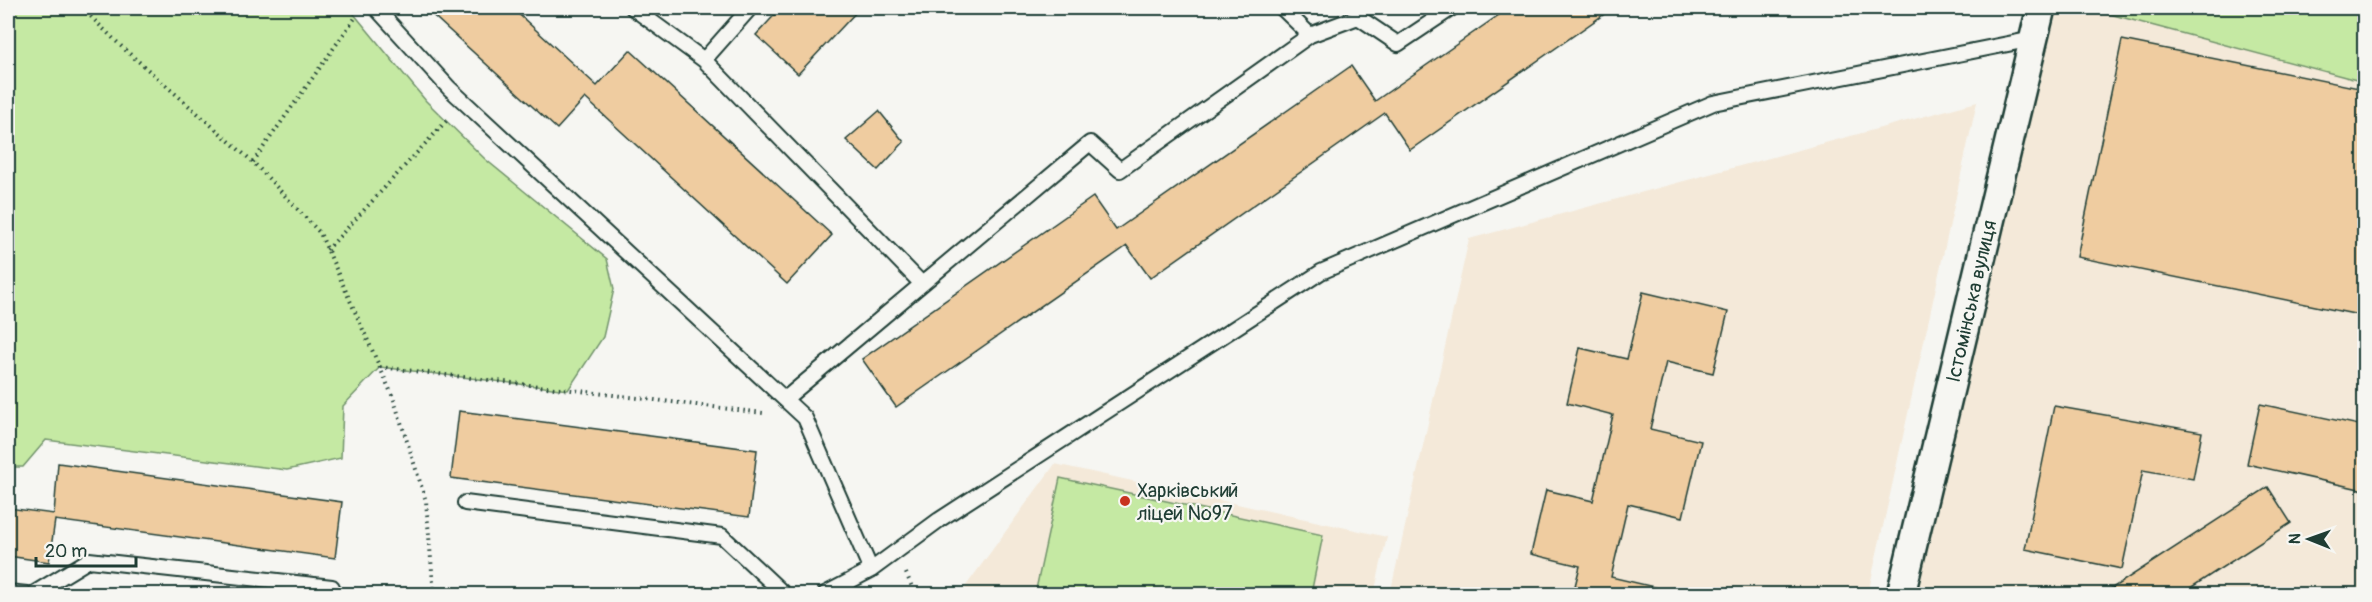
<svg xmlns="http://www.w3.org/2000/svg" width="2372" height="602" viewBox="0 0 2372 602" font-family="Pangolin,sans-serif">
<style>
.built{fill:#f4e9d9}
.green{fill:#c5e9a3;stroke:#72936c;stroke-width:1.5}
.building{fill:#efcca0;stroke:#1f3d34;stroke-width:1.5}
.lines{fill:none;stroke-linecap:round;stroke-linejoin:round}
.lane-casing{stroke:#1f3d34;stroke-width:18}
.street-casing{stroke:#1f3d34;stroke-width:32}
.path{stroke:#1f3d34;stroke-width:4;stroke-dasharray:1.5 4.5;stroke-linecap:butt}
.lane{stroke:#f6f6f2;stroke-width:14}
.street{stroke:#f6f6f2;stroke-width:27}
.poi-dot{fill:#c8321e;stroke:#f6f6f2;stroke-width:2}
.labels{text-anchor:middle;stroke-width:4.5;stroke-linejoin:round;paint-order:stroke}
.street-label{font-size:20px;fill:#1f3d34;stroke:#f6f6f2}
.poi-label{font-size:20px;fill:#1f3d34;stroke:#f6f6f2;text-anchor:start}
</style>
<rect width="100%" height="100%" fill="#f6f6f2"/>
<filter id="ink" filterUnits="userSpaceOnUse"><feTurbulence type="fractalNoise" baseFrequency=".0167" numOctaves="2"/><feDisplacementMap in="SourceGraphic" scale="12" xChannelSelector="R" yChannelSelector="G"/><feConvolveMatrix kernelMatrix="1 2 1 2 8 2 1 2 1" color-interpolation-filters="sRGB"/></filter>
<g filter="url(#ink)">
<path class="built" d="M2041,8H2087L2364,82V594H1901Z
M1977,102L1868,594H1390L1469,239Z
M1055,464L1387,537L1374,594H960Z"/>
<path class="green" d="M8,8H349L426,101L485,159L607,259L614,289L603,337L568,390L380,367L343,406L341,458L287,470L46,440L23,467H8Z
M2087,8H2364V82Z
M1060,478L1323,535L1311,594H1035Z"/>
<path class="building" d="M425,8H512L597,86L630,50L832,235L787,284L585,98L557,129Z
M781,8H860L798,74L756,35Z
M1509,8H1613L1410,150L1385,113L1150,278L1127,246L896,407L862,359L1093,197L1116,230L1351,66L1375,101Z
M2122,40L2364,89V316L2077,257Z
M879,111L904,142L878,170L846,140Z
M1643,292L1728,312L1713,373L1666,362L1650,429L1701,441L1683,517L1628,504L1611,577L1667,590L1666,594H1573L1580,566L1531,554L1546,490L1593,501L1613,415L1567,403L1580,348L1627,359Z
M2260,404L2364,426V490L2247,464Z
M2054,406L2202,432L2193,479L2143,470L2122,569L2025,549Z
M459,411L757,450L749,517L451,478Z
M58,463L342,502L335,558L55,520L49,562L8,556V508L54,514Z
M2268,487L2291,523L2181,594H2103Z"/>
<g class="lines">
<g class="lane-casing">
<path id="lane" d="M376,8L449,88L805,418L871,570
M633,8L704,60L922,284
M1282,8L1310,35
M704,60L750,8
M785,399L1090,143L1120,170L1310,35L1358,17L1398,44L1452,8
M465,503L722,536L784,594
M8,592L27,594
M33,594L89,560L332,587
M825,594L871,570L939,520L1321,272L1713,103L2033,39"/>
</g>
<g class="street-casing">
<path id="street" d="M1901,594L2041,8"/>
</g>
<path class="path" d="M82,8L122,47L253,162L320,233L393,397L426,501L434,594
M253,162L355,18
M327,250L449,118
M380,367L763,413
M906,573L915,594"/>
<use href="#lane" class="lane"/>
<use href="#street" class="street"/>
</g>
</g>
<circle class="poi-dot" cx="1125" cy="501" r="6"/>
<g class="labels">
<g class="street-label">
<text transform="translate(1971 301) rotate(-77)" y="7">Істомінська вулиця</text>
</g>
<g class="poi-label">
<text x="1137" y="497">Харківський<tspan x="1137" dy="23">ліцей №97</tspan></text>
</g>
</g>
<rect width="2372" height="602" fill="none" stroke="#f6f6f2" stroke-width="30"/>
<rect x="15" y="15" width="2342" height="572" fill="none" stroke="#1f3d34" stroke-width="2" filter="url(#ink)"/>
<g transform="translate(2309 539) rotate(271)" stroke="#f6f6f2" stroke-width="4.5" paint-order="stroke">
<path d="M0-4.5L10 22L0 15L-10 22Z" fill="#1f3d34"/>
<text y="-9" font-size="16" font-weight="bold" text-anchor="middle" fill="#1f3d34">N</text>
</g>
<path d="M36 557v9h100v-9" fill="none" stroke="#1f3d34" stroke-width="3"/>
<text x="45" y="557" font-size="18" fill="#1f3d34" stroke="#f6f6f2" stroke-width="4.5" paint-order="stroke">20 m</text>
</svg>
